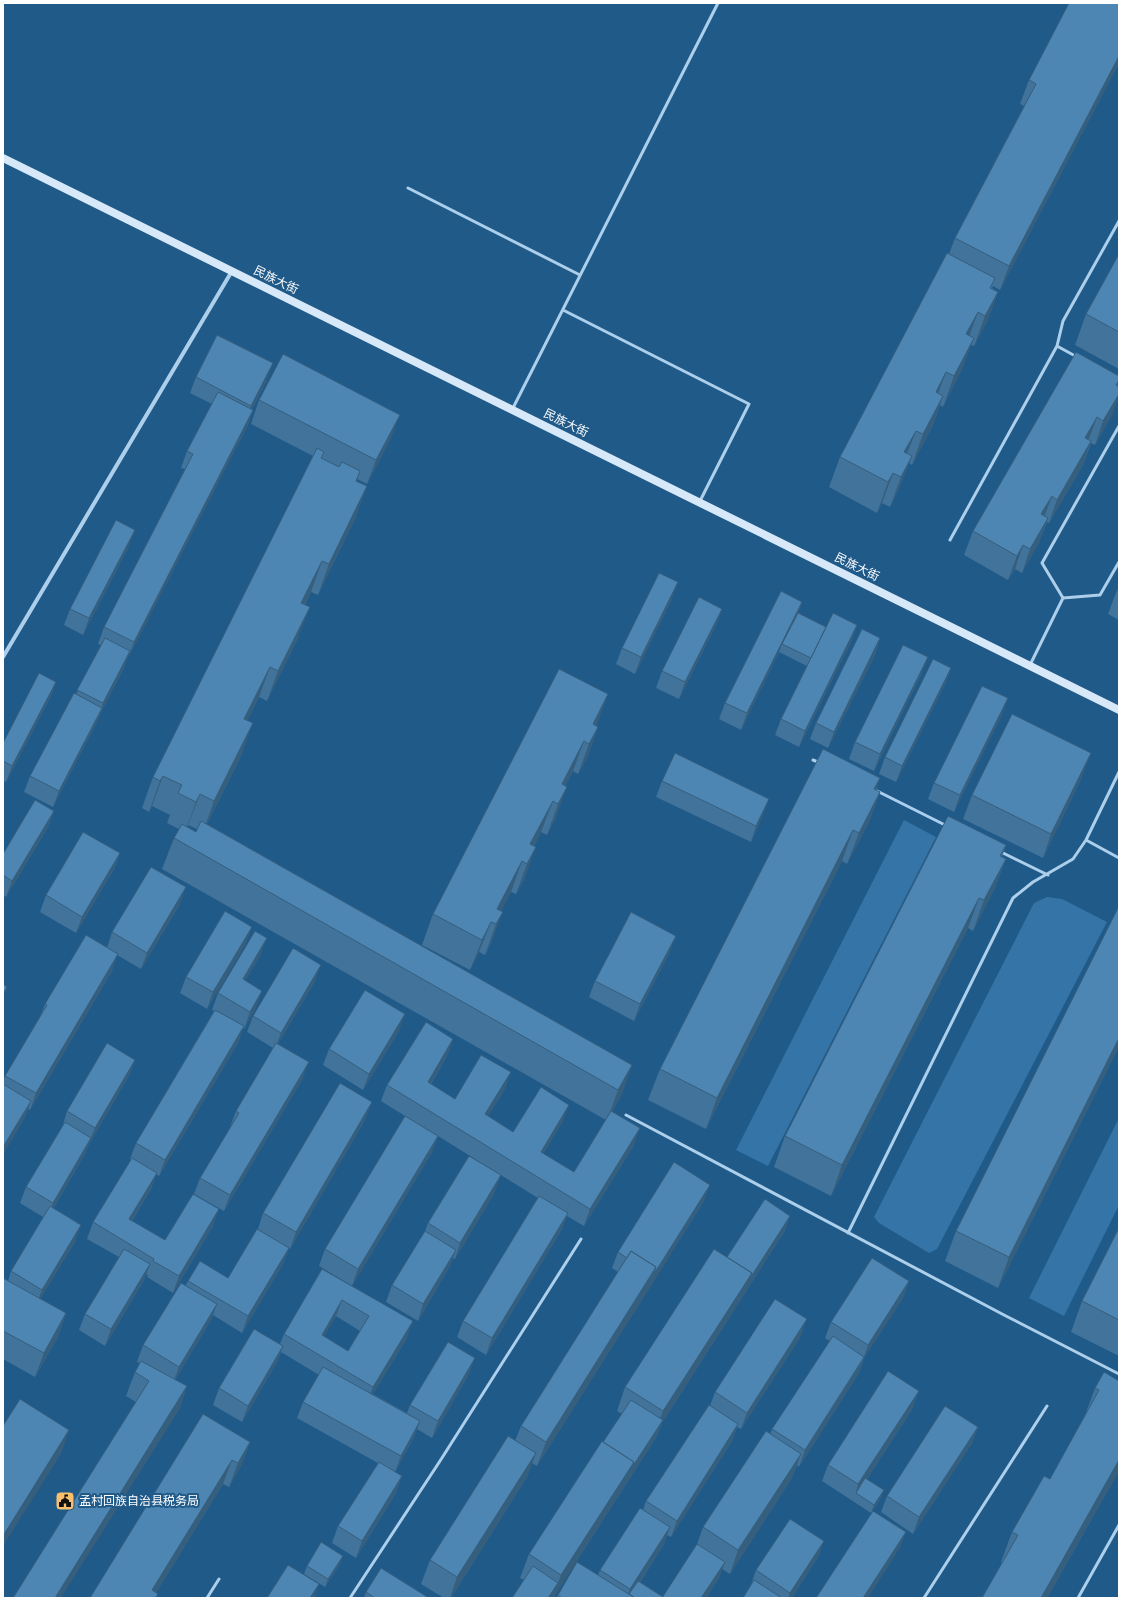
<svg xmlns="http://www.w3.org/2000/svg" width="1122" height="1601" viewBox="0 0 1122 1601" font-family="'Alegreya Sans','Noto Sans SC',sans-serif">
<style>
.green{fill:#3474a7}
.lines{fill:none;stroke-linecap:round;stroke-linejoin:round}
.service{stroke:#accfeb;stroke-width:3}
.minor{stroke:#accfeb;stroke-width:4}
.secondary{stroke:#d7e9f8;stroke-width:8}
.wall{fill:#42739a;fill-rule:evenodd}
.shaded-wall{fill:#365e7d}
.building{fill:#4d86b3;stroke:#365e7d;fill-rule:evenodd}
.labels{text-anchor:middle;stroke-width:4;stroke-linejoin:round;paint-order:stroke}
.street-label{font-size:12px;fill:#fff;stroke:#205a89}
.poi-label{font-size:12px;fill:#fff;stroke:#205a89;text-anchor:start}
</style>
<rect width="100%" height="100%" fill="#205a89"/>
<path class="green" d="M904,820L936,837L768,1166L736,1150Z
M1047,897L1062,899L1107,922L937,1249L929,1253L879,1223L874,1217L1034,903Z
M1119,1118V1205L1064,1316L1029,1298Z"/>
<g class="lines">
<path class="service" d="M408,188L580,275
M563,310L749,404L700,501
M1057,346L1077,357
M513,408L718,3
M1119,426L1042,563L1063,598L1100,595L1119,562
M950,540L1057,346L1063,321L1119,221
M1030,665L1063,598
M813,760L820,763
M877,791L947,826
M1086,840L1119,858
M1001,852L1048,875
M626,1115L1004,1315L1119,1374
M848,1233L1013,898L1033,882L1073,859L1086,840L1119,772
M207,1598L219,1579
M350,1598L440,1461L581,1239
M924,1598L1047,1406
M1078,1598L1119,1525"/>
<path class="minor" d="M3,657L232,271"/>
<path class="secondary" d="M3,158L1119,710"/>
</g>
<path class="wall" d="M1119,3V63L1000,290L993,286L992,288L998,292L987,322L974,346L971,345L962,369L943,407L940,405L932,427L912,465L909,463L900,486L890,507L882,503L877,513L829,487L840,457L949,254L955,238L1024,106L1020,104L1029,80Z
M1119,254V369L1075,345L1086,314Z
M1119,376V381L1117,386L1113,413L1095,445L1091,443L1083,465L1049,523L1047,522L1039,542L1022,573L1015,569L1008,580L964,555L973,531Z
M196,377L267,380L252,409L253,410L247,427L127,658L124,668L100,714L96,724L53,807L24,792L30,776L76,694L101,645L98,644L104,627L185,469L181,468L187,451L212,404L190,393Z
M259,400L391,438L367,484L357,479V481L356,517L318,595L311,592L305,605L298,638L267,701L259,697L247,721L242,754L207,824L632,1065L621,1096L612,1112L634,1145L584,1226L567,1216L562,1229L486,1355L457,1337L463,1321L538,1198L438,1136L432,1152L352,1286L319,1266L325,1249L405,1116L381,1101L387,1085L453,1039L447,1056L431,1084L455,1099L505,1089L488,1116L513,1132L563,1121L543,1154L574,1172L606,1120L162,869L174,838L179,829L167,823L170,815L152,806L149,812L142,808L153,777L313,456L251,424ZM188,825L197,829L196,832L187,827Z
M129,546L83,635L64,625L70,609Z
M1119,586V620L1108,614L1117,590Z
M672,599L635,674L616,664L622,648Z
M802,602L798,613L826,627L857,625L851,642L799,747L775,735L781,719L807,666L779,652L741,730L719,719L725,703Z
M722,609L716,625L679,699L656,688L662,671Z
M880,638L875,655L828,748L810,739L816,723Z
M951,668L945,684L896,782L879,774L885,757Z
M922,673L874,771L849,759L855,742Z
M56,682L50,698L6,782L3,780V743Z
M608,694L596,726L598,727L587,758L578,774L573,771L565,786L556,817L547,835L541,832L534,846L525,878L516,894L511,892L501,911L491,943L485,955L479,952L470,970L422,945L433,914Z
M1002,715L954,812L928,799L934,783Z
M1082,777L1043,858L963,819L972,795Z
M880,778L876,790L880,792L869,822L847,864L842,861L706,1129L648,1100L660,1069Z
M662,781L763,815L751,842L656,797Z
M54,811L48,827L6,897L3,895V854Z
M1006,845L1002,857L1006,859L994,890L973,931L968,928L831,1196L774,1167L785,1136Z
M120,853L114,869L76,933L40,912L46,895Z
M180,904L141,969L117,955L112,971L30,1110L28,1109L25,1117L3,1154V1082L5,1076L40,1017L45,1004L107,948L112,932Z
M246,943L207,1009L180,993L186,977Z
M670,952L634,1021L589,997L595,981Z
M261,954L245,981L256,1007L244,1029L243,1028L238,1043L159,1176L156,1174L151,1189L132,1221L165,1240L213,1226L173,1293L147,1277L148,1275L146,1274L144,1280L105,1346L79,1330L85,1314L119,1257L87,1239L93,1222L131,1160L130,1159L136,1143L214,1011L212,1010L218,993Z
M315,981L278,1044L303,1078L224,1211L194,1194L200,1178L230,1128V1127L236,1111L273,1048L247,1032L253,1016Z
M399,1031L363,1090L323,1065L329,1049Z
M1119,1046L998,1288L945,1261L956,1231Z
M135,1060L129,1076L89,1144L85,1154L53,1209L75,1242L40,1299L66,1313L58,1337L35,1377L3,1359V1278L8,1281L11,1271L43,1217L20,1203L26,1187L62,1128L67,1111Z
M366,1118L290,1249L289,1248L283,1264L242,1333L213,1315L211,1320L175,1380L187,1386L179,1410L136,1402L126,1396L135,1372L140,1363L137,1362L143,1345L186,1285L188,1281L228,1278L258,1229L263,1213Z
M495,1192L455,1259L453,1258L450,1266L418,1321L386,1302L392,1285L425,1231L428,1223Z
M704,1201L537,1466L532,1463L527,1477L451,1598H444L421,1584L430,1560L515,1441L521,1426L618,1272L612,1268L618,1252Z
M790,1216L784,1232L662,1423L657,1436L553,1598H512L524,1580L520,1578L529,1554L622,1414L617,1411L625,1387L727,1257Z
M1119,1228V1356L1071,1332L1082,1301Z
M322,1269L407,1338L373,1394L407,1413L410,1405L469,1374L432,1438L417,1429L414,1437L395,1472L402,1476L396,1493L356,1558L332,1543L338,1526L378,1463L297,1418L303,1402L319,1375L281,1352L277,1362L242,1422L213,1405L219,1388L280,1344L284,1334ZM336,1316L360,1331L348,1351L324,1336Z
M909,1281L903,1298L864,1358L859,1373L799,1467L797,1465L792,1478L730,1574L722,1569L719,1578L706,1598H556L558,1595L598,1575L600,1570L643,1510L646,1501L710,1406L715,1392L801,1336L741,1429L737,1427L732,1441L671,1537L667,1535L664,1544L640,1582L663,1597L697,1544L703,1527L770,1434L772,1429L830,1341L825,1338L831,1322Z
M1119,1381V1471L1047,1598H982L1002,1563L1001,1562L1012,1532L1050,1479L1084,1418L1095,1388Z
M913,1408L867,1479L881,1498L871,1513L822,1481L828,1465Z
M203,1414L250,1442L241,1466L229,1487L223,1484L156,1593L158,1594L156,1598H90Z
M978,1427L972,1443L913,1534L881,1512L887,1496Z
M824,1541L818,1557L792,1598H743L751,1585L756,1570Z
M340,1564L325,1587L304,1574L307,1566Z
M366,1592L429,1598H364Z"/>
<path class="shaded-wall" d="M1119,56V63L1000,290L1009,266Z
M998,292L987,322L974,346L985,316Z
M978,312L967,342L966,334Z
M974,338L962,369L943,407L954,376Z
M273,363L267,380L245,422L251,406Z
M946,372L935,402L936,392Z
M1119,394V397L1113,413L1095,445L1103,421Z
M943,396L932,427L912,465L923,434Z
M253,410L247,427L128,659L134,642Z
M400,415L391,438L367,484L376,460Z
M1097,417L1088,441L1085,438Z
M916,431L904,461V452Z
M1091,441L1083,465L1049,523L1057,500Z
M912,456L900,486L890,507L901,477Z
M893,473L882,503L877,513L888,482Z
M367,486L356,517L318,595L329,564Z
M1052,496L1043,520L1041,514Z
M1048,518L1039,542L1022,573L1030,549Z
M135,530L129,546L83,635L89,618Z
M1023,545L1015,569L1008,580L1017,556Z
M322,561L311,592L290,634L301,603Z
M678,582L672,599L635,674L641,657Z
M802,602L796,618L782,644L779,652L741,730L747,713Z
M310,607L298,638L267,701L278,671Z
M722,609L716,625L679,699L685,682Z
M857,625L851,642L799,747L805,731Z
M880,638L875,655L828,748L834,732Z
M130,651L124,668L100,714L96,724L53,807L59,791L100,713L103,703Z
M928,657L922,673L874,771L880,754Z
M270,667L259,697L233,750L244,719Z
M951,668L945,684L896,782L902,766Z
M56,682L50,698L6,782L12,766Z
M608,694L597,724L587,743L593,724Z
M1008,698L1002,715L954,812L960,795Z
M253,723L242,754L203,832L214,801Z
M598,727L587,758L578,774L589,744Z
M584,741L573,771L556,803L562,784Z
M1091,753L1082,777L1043,858L1051,834Z
M163,776L152,806L149,812L160,781Z
M880,778L869,809L874,789Z
M567,787L556,817L547,835L558,804Z
M880,792L869,822L847,864L859,833Z
M200,794L188,825L185,832L196,802Z
M769,799L763,815L751,842L756,826Z
M553,801L541,832L525,863L530,844Z
M54,811L48,827L6,897L12,881Z
M853,830L842,861L706,1129L717,1098Z
M536,847L525,878L516,894L527,864Z
M120,853L114,869L76,933L82,917Z
M1006,859L994,890L973,931L984,900Z
M522,861L511,892L495,924L497,909Z
M186,887L180,904L141,969L147,953Z
M979,898L968,928L831,1196L842,1165Z
M503,912L491,943L485,955L496,924Z
M491,922L479,952L470,970L482,940Z
M252,927L246,943L207,1009L213,992Z
M676,936L670,952L634,1021L640,1004Z
M267,938L261,954L237,995L243,979Z
M118,954L112,971L30,1110L36,1093Z
M321,965L315,981L275,1049L281,1033Z
M7,987L3,998V994Z
M262,991L256,1007L244,1029L250,1012Z
M405,1014L399,1031L363,1090L369,1074Z
M244,1026L238,1043L159,1176L165,1160Z
M1119,1038V1046L998,1288L1009,1257Z
M453,1039L447,1056L422,1098L428,1082Z
M135,1060L129,1076L89,1144L85,1154L47,1219L53,1203L91,1138L95,1128Z
M309,1062L303,1078L224,1211L230,1195Z
M632,1065L621,1096L607,1121L618,1090Z
M511,1072L505,1089L479,1131L485,1114Z
M31,1101L25,1117L3,1154V1147Z
M372,1102L366,1118L290,1249L296,1232Z
M569,1105L563,1121L535,1168L541,1152Z
M640,1128L634,1145L584,1226L590,1209Z
M438,1136L432,1152L352,1286L358,1269Z
M157,1173L151,1189L123,1235L129,1219Z
M501,1175L495,1192L455,1259L460,1243Z
M710,1185L704,1201L648,1291L654,1274Z
M219,1209L213,1226L173,1293L179,1276Z
M568,1213L562,1229L486,1355L492,1338Z
M790,1216L784,1232L662,1423L657,1436L553,1598H548L558,1583L561,1575L634,1462L655,1432L663,1411L752,1273Z
M81,1225L75,1242L36,1306L42,1290Z
M289,1248L283,1264L242,1333L248,1316Z
M456,1250L450,1266L418,1321L423,1304Z
M150,1264L144,1280L105,1346L111,1329Z
M656,1267L648,1291L537,1466L546,1442Z
M909,1281L903,1298L864,1358L859,1373L799,1467L805,1450L863,1360L868,1345Z
M342,1300L336,1316L316,1351L322,1335Z
M217,1304L211,1320L173,1383L179,1367Z
M66,1313L58,1337L35,1377L44,1353Z
M807,1319L801,1336L741,1429L747,1413Z
M413,1321L407,1338L367,1404L373,1387Z
M283,1346L277,1362L242,1422L248,1406Z
M475,1358L469,1374L432,1438L438,1421Z
M187,1386L179,1410L61,1598H55Z
M919,1391L913,1408L857,1494L856,1493L858,1484Z
M420,1421L414,1437L395,1472L401,1456Z
M738,1424L732,1441L671,1537L677,1521Z
M978,1427L972,1443L913,1534L919,1517Z
M69,1430L61,1454L3,1546V1536Z
M250,1442L241,1466L229,1487L238,1463Z
M536,1453L527,1477L451,1598H450L457,1577Z
M801,1454L792,1478L730,1574L738,1550Z
M232,1460L223,1484L153,1598L152,1590Z
M1119,1460V1471L1047,1598H1041Z
M402,1476L396,1493L356,1558L362,1541Z
M884,1490L881,1498L871,1513L874,1505Z
M670,1527L664,1544L629,1598H627L630,1589Z
M906,1532L900,1548L868,1598H863Z
M824,1541L818,1557L792,1598H788L790,1593Z
M343,1556L340,1564L325,1587L328,1579Z
M725,1562L719,1578L706,1598H701Z
M319,1584L314,1598H310Z"/>
<path class="building" d="M1069,3H1119V56L1009,266L955,238L1036,84L1029,80Z
M947,253L995,278L990,288L998,292L985,316L978,312L966,334L974,338L954,376L946,372L936,392L943,396L923,434L916,431L904,452L912,456L901,477L893,473L888,482L840,457Z
M1119,254V332L1086,314Z
M217,335L273,363L251,406L196,377Z
M1076,352L1119,376V380L1116,385L1119,387V394L1103,421L1097,417L1085,438L1091,441L1057,500L1052,496L1041,514L1048,518L1030,549L1023,545L1017,556L973,531Z
M283,354L400,415L376,460L259,400Z
M218,392L253,410L134,642L104,627L193,454L187,451Z
M317,448L324,452L321,458L339,467L342,462L360,471L356,481L367,486L329,564L322,561L301,603L310,607L278,671L270,667L244,719L253,723L214,801L200,794L196,802L178,793L182,785L163,776L160,781L153,777Z
M116,520L135,530L89,618L70,609Z
M659,573L678,582L641,657L622,648Z
M1119,586V591L1117,590Z
M781,591L802,602L747,713L725,703Z
M699,597L722,609L685,682L662,671Z
M798,613L826,627L811,658L782,644Z
M833,613L857,625L805,731L781,719Z
M862,629L880,638L834,732L816,723Z
M105,638L130,651L103,703L77,690Z
M903,645L928,657L880,754L855,742Z
M933,659L951,668L902,766L885,757Z
M559,669L608,694L593,724L598,727L589,744L584,741L562,784L567,787L558,804L553,801L530,844L536,847L527,864L522,861L497,909L503,912L496,924L491,922L482,940L433,914Z
M39,673L56,682L12,766L3,761V743Z
M982,686L1008,698L960,795L934,783Z
M74,693L102,708L59,791L30,776Z
M1012,714L1091,753L1051,834L972,795Z
M823,749L880,778L874,789L880,792L859,833L853,830L717,1098L660,1069Z
M675,753L769,799L756,826L662,781Z
M35,800L54,811L12,881L3,875V854Z
M948,816L1006,845L1000,856L1006,859L984,900L979,898L842,1165L785,1136Z
M201,821L632,1065L618,1090L174,838L182,824L196,832Z
M83,832L120,853L82,917L46,895Z
M151,867L186,887L147,953L112,932Z
M1119,906V1038L1009,1257L956,1231Z
M225,911L252,927L213,992L186,977Z
M631,912L676,936L640,1004L595,981Z
M255,931L267,938L243,979L262,991L250,1012L218,993Z
M86,935L118,954L36,1093L5,1076L47,1005L45,1004Z
M293,948L321,965L281,1033L253,1016Z
M3,984L7,987L3,994Z
M365,990L405,1014L369,1074L329,1049Z
M215,1010L244,1026L165,1160L136,1143Z
M426,1022L453,1039L428,1082L455,1099L481,1055L511,1072L485,1114L513,1132L541,1087L569,1105L541,1152L574,1172L611,1111L640,1128L590,1209L387,1085Z
M107,1043L135,1060L95,1128L67,1111Z
M276,1043L309,1062L230,1195L200,1178L239,1113L236,1111Z
M340,1083L372,1102L296,1232L263,1213Z
M3,1084L31,1101L3,1147Z
M405,1116L438,1136L358,1269L325,1249Z
M65,1122L91,1138L53,1203L26,1187Z
M469,1156L501,1175L460,1243L428,1223Z
M132,1158L157,1173L129,1219L165,1240L193,1194L219,1209L179,1276L153,1261L154,1259L93,1222Z
M674,1162L710,1185L654,1274L656,1267L631,1251L627,1258L618,1252Z
M539,1196L568,1213L492,1338L463,1321Z
M765,1199L790,1216L749,1280L752,1273L727,1257Z
M50,1206L81,1225L42,1290L11,1271Z
M1119,1228V1320L1082,1301Z
M257,1229L289,1248L248,1316L188,1281L200,1261L228,1278Z
M425,1231L456,1250L423,1304L392,1285Z
M124,1249L150,1264L111,1329L85,1314Z
M714,1249L752,1273L663,1411L625,1387Z
M631,1251L656,1267L546,1442L521,1426Z
M872,1258L909,1281L868,1345L831,1322Z
M322,1269L413,1321L373,1387L284,1334ZM342,1300L369,1316L348,1351L322,1335Z
M3,1278L66,1313L44,1353L3,1331Z
M181,1283L217,1304L179,1367L143,1345Z
M775,1299L807,1319L747,1413L715,1392Z
M254,1329L283,1346L248,1406L219,1388Z
M833,1336L864,1357L805,1450L772,1429Z
M448,1342L475,1358L438,1421L410,1405Z
M141,1361L187,1386L55,1598H13L149,1381L135,1372Z
M323,1367L420,1421L401,1456L303,1402Z
M888,1371L919,1391L858,1484L828,1465Z
M1104,1372L1119,1381V1460L1041,1598H982L1018,1535L1012,1532L1044,1476L1050,1479L1099,1390L1095,1388Z
M20,1399L69,1430L3,1536V1426Z
M631,1400L663,1420L631,1469L634,1462L603,1442Z
M709,1405L738,1424L677,1521L646,1501Z
M945,1406L978,1427L919,1517L887,1496Z
M203,1414L250,1442L238,1463L232,1460L152,1590L158,1594L155,1598H90Z
M766,1431L801,1454L738,1550L703,1527Z
M508,1436L536,1453L457,1577L430,1560Z
M602,1441L634,1462L561,1575L529,1554Z
M379,1462L402,1476L362,1541L338,1526Z
M865,1478L884,1490L874,1505L856,1493Z
M640,1508L670,1527L630,1589L600,1570Z
M873,1511L906,1532L863,1598H816Z
M790,1519L824,1541L790,1593L756,1570Z
M321,1542L343,1556L328,1579L307,1566Z
M697,1544L725,1562L701,1598H662Z
M577,1562L635,1598H562L558,1595Z
M288,1565L319,1584L310,1598H267Z
M533,1566L558,1583L548,1598H512Z
M381,1568L429,1598H375L366,1592Z
M754,1580L782,1598H743Z
M638,1581L663,1597L662,1598H635L629,1594Z"/>
<defs>
<g id="civic-square" transform="scale(1)"><rect x="-9" y="-9" width="18" height="18" rx="4" fill="#f8c06c" stroke="#205a89"/><path d="M-.6-6.5H3V-4.5H.6V-3L4-1V1h2V6H-6V1h2V-1L-.6-3ZM-1.2 2.5V6h2.4V2.5Z" fill="#111"/></g>
</defs>
<g fill-rule="evenodd">
<use href="#civic-square" x="65" y="1501"/>
</g>
<g class="labels">
<g class="street-label">
<text transform="translate(276 280) rotate(26)" y="4">民族大街</text>
<text transform="translate(566 423) rotate(26)" y="4">民族大街</text>
<text transform="translate(857 567) rotate(26)" y="4">民族大街</text>
</g>
<g class="poi-label">
<text x="79" y="1505">孟村回族自治县税务局</text>
</g>
</g>
<rect width="1122" height="1601" fill="none" stroke="#ffffff" stroke-width="8"/>
</svg>
